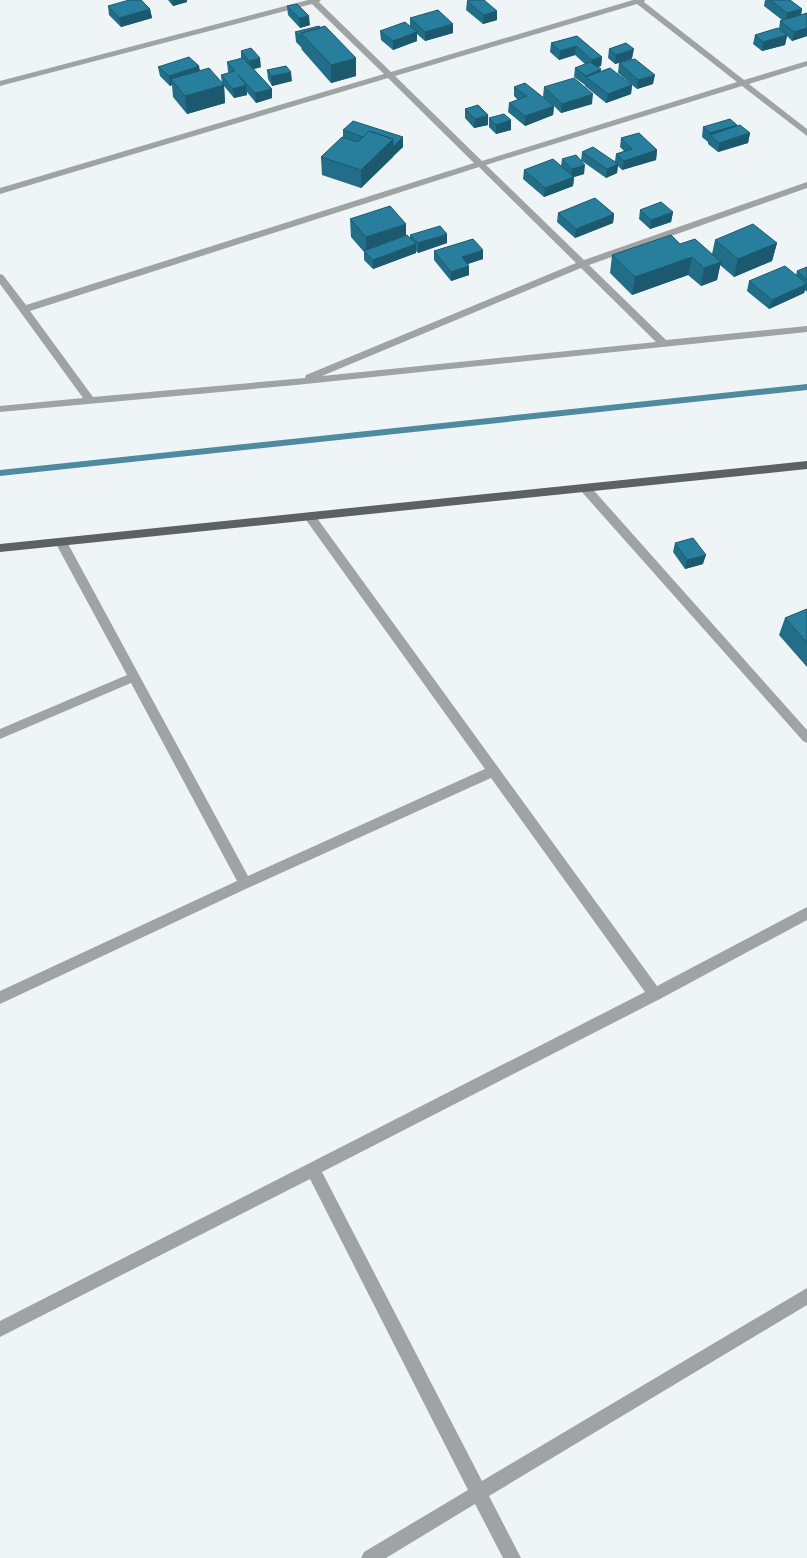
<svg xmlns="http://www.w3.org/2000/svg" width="807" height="1558" viewBox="0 0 807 1558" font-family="Lato,sans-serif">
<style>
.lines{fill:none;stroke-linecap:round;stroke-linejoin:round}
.stream{fill:#4f8aa0;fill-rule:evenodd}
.minor{fill:#a0a3a3;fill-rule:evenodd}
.major{fill:#5d6162;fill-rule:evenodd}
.wall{fill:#226d87}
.shaded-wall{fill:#1c596e}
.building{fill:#287f9d;stroke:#1c596e}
</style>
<rect width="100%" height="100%" fill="#eff4f6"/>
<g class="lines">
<path class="stream" d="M807,384V390L0,476V470Z"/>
<path class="minor" d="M308,0H321L319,2L391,72L633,0H645L644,2L744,80L807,61V66L749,84L807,129V136L742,86L486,165L584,260L807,182V188L589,265L666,340L807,326V332L296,385L0,412V406L83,398L0,284V274L3,275L26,305L474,163L388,78L0,194V188L384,74L312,4L0,86V81ZM637,4L737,82L482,161L395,76ZM479,167L576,263L306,375L305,378L93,397L30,311ZM581,268L656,342L322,376Z
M585,484L589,485L807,730V743L803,741L581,491L580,488Z
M310,513L314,514L657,986L807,907V920L660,999L322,1172L482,1481L807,1288V1305L489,1496L521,1558H503L475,1504L386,1558H361L364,1552L468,1490L310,1179L0,1337V1321L645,992L491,778L250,887L0,1004V991L237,881L131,683L0,739V729L127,675L55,542L57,539H65L67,542L248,876L485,769L306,520L305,517L306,514Z"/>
<path class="major" d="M807,461V469L0,552V544Z"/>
</g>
<path class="wall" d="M168,0H187V2L173,6Z
M765,0H790L802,9L801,15L807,13V36L792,41L787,36L785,45L762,51L753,44L755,35L779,29L780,21L782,20L764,6Z
M467,1L497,11V20L483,24L466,10Z
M108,6L150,9L152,18L121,27L109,15Z
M287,6L310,25L300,28L288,15Z
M410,18L453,24V33L425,41L417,34V41L393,50L381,40L380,31L410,27Z
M319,26L356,76L331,83L302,50L301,47L296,42L295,32Z
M577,36L602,57L601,66L598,67L601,72L630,83L618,73L619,63L653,84L637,89L632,85L631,94L606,103L585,86V85L574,77L575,68L585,64L575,55L559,60L550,52L551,43Z
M609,49L632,59L615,64L608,58Z
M241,51L261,67L254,69L272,89V98L256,103L247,92V95L234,98L224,86L225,103L187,114L173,97L172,85L170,86L160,76L158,67L200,71L222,84L221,75L229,73L228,71L227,62L241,58Z
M267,70L292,81L272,86L268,79Z
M514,87L551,104L543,97L544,87L592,104L561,113L554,106L553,115L525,126L508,112L509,103L518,100L514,96Z
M465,109L488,125L474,128L465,118Z
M489,118L511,120V130L496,134L489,127Z
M737,126L750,133L748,143L718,152L708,144V142L702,137L703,127Z
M343,130L403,147L361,188L322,175L321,157L343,138Z
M621,138L657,150L656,160L622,170L618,166L617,173L606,178L582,161L584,174L574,177L573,186L544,197L523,179L524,170L561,166L562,159L581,161L582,152L615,161L616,154L624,151L620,147Z
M640,210L673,212L671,222L650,229L639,219Z
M558,213L614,214L613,223L575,238L557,222Z
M350,219L406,236L410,238V235L447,243L418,253L416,251V253L373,269L364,260V252L351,237Z
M715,240L777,243L772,261L734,277L720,265L717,280L701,286L688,275L632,295L610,273L612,255L680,244L712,254Z
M434,251L483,259L468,264L469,275L451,281L434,260Z
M807,267V292L805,290L804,293L769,309L747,291L749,281L796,275L797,271Z
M675,543L703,564L685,569L673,552Z
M807,609V667L779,635L785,618Z"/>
<path class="shaded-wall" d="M172,0H187V2L173,6Z
M150,9L152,18L121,27L119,18Z
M802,9L800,18L785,23L787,13Z
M497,11V20L483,24L484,15Z
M309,16L310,25L300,28L299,18Z
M453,24V33L425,41V32Z
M807,28V36L792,41L794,32Z
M417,32V41L393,50V41Z
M787,35L785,45L762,51L763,42Z
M576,46L575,55L559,60L560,51Z
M634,49L632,59L615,64L616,55Z
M602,57L601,66L591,69L592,60Z
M260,58L261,67L250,70L249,61Z
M356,58V76L331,83V65Z
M199,66L201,75L171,79L172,85L170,86L169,76Z
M601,69L600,79L586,77L585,85L586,76Z
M291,72L292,81L272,86L271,76Z
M655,75L653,84L637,89L638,80Z
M224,85L225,103L187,114L185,96Z
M246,85L247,95L234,98L233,89Z
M632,85L631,94L606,103L608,94Z
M272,89V98L256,103L255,93Z
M593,94L592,104L561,113L562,104Z
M554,106L553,115L525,126V116Z
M488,115V125L474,128L475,119Z
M511,120V130L496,134V125Z
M737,125L735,134L710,135V133Z
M750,133L748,143L718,152L719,143Z
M403,137V147L393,156V147Z
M393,139V157L361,188V170Z
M657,150L656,160L622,170L624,161Z
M618,164L617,173L606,178L607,169Z
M585,165L584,174L574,177L573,186L544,197L545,188L571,178L572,169Z
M673,212L671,222L650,229L651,220Z
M614,214L613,223L575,238L576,229Z
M406,224V242L366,253V237Z
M447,234V243L418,253V243Z
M777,243L772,261L734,277L738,259Z
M416,244V253L373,269V260Z
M483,250V259L461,266L462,257Z
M692,257L688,275L632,295L635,277Z
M721,262L717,280L701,286L704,268Z
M469,266V275L451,281V272Z
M807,284L804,293L769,309L772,300Z
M706,555L703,564L685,569L687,560Z"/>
<path class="building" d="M129,0H141L150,9L119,18L108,6Z
M469,0H484L497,11L484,15L467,1Z
M770,0H790L802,9L787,13Z
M297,4L309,16L299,18L287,6Z
M438,10L453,24L425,32L410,18Z
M807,13V28L794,32L780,21Z
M405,22L417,32L393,41L380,31Z
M319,26L321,28L301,33V38L295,32Z
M325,26L356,58L331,65L301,33Z
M778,28L787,35L763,42L755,35Z
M577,36L602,57L592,60L576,46L560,51L551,43Z
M626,43L634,49L616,55L609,49Z
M251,48L260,58L249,61L241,51Z
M189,57L199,66L169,76L158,67Z
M243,58L272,89L255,93L238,75L246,85L233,89L221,75L235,71L227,62Z
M635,59L655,75L638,80L619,63Z
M590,62L601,69L586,76L575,68Z
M286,66L291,72L271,76L267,70Z
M209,68L224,85L185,96L171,79Z
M610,68L632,85L608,94L586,77Z
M574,78L593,94L562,104L544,87Z
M525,83L554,106L525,116L509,103L527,96L514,87Z
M478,105L488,115L475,119L465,109Z
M504,114L511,120L496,125L489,118Z
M730,119L737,125L710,133L703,127Z
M353,121L403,137L393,147V139L369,131L363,137L343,130Z
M740,125L750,133L719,143L710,135Z
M369,131L393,139L361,170L321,157L342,137L358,142Z
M639,133L657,150L624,161L616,154L632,149L621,138Z
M593,147L618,164L607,169L582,152Z
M576,155L585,165L572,169L562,159Z
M553,159L574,177L545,188L524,170Z
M595,198L614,214L576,229L558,213Z
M661,202L673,212L651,220L640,210Z
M390,206L406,224L366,237L350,219Z
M753,224L777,243L738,259L715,240Z
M440,226L447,234L418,243L410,235Z
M407,235L416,244L373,260L364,251Z
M671,235L680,244L695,239L721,262L704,268L692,257L635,277L612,255Z
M473,239L483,250L462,257L469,266L451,272L434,251Z
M785,266L807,284L772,300L749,281Z
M807,267V280L797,271Z
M693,538L706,555L687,560L675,543Z
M807,609V643L785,618Z"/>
</svg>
